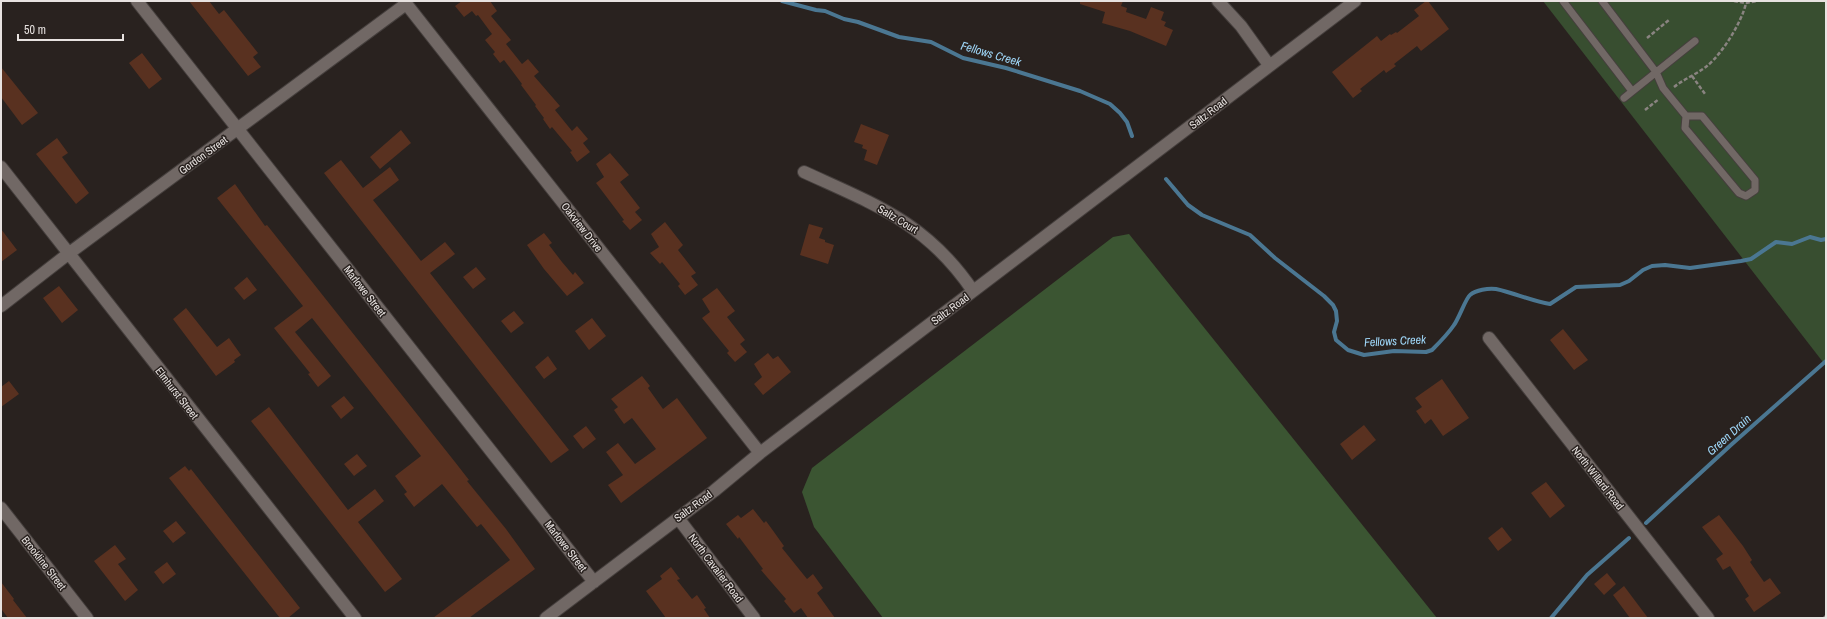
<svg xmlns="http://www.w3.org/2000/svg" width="1827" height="619" viewBox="0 0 1827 619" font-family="'Archivo Narrow',sans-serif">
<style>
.green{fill:#384e30}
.forest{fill:#3b5532}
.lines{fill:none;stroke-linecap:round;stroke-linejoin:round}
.stream{stroke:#4b7792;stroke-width:4}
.building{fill:#593120}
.lane-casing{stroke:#453f3d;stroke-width:9}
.street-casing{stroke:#453f3d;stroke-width:14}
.path{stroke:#8a8481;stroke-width:2.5;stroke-dasharray:4 2;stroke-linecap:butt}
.lane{stroke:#716865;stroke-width:7}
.street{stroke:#716865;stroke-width:12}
.labels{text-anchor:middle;stroke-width:3;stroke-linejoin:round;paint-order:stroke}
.street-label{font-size:11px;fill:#e7e2e0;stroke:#29221f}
.water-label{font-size:12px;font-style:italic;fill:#9fd7f9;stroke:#29221f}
</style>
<rect width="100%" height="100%" fill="#29221f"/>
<path class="green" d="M1543,1H1826V366Z"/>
<path class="forest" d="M1129,234L1437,618H883L814,527L802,492L812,468L1113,237Z"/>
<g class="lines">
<path class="stream" d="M782,1L816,10L825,11L844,19L858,22L899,37L931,42L963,58L1006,68L1080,91L1110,104L1120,113L1127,122L1132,136
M1166,179L1188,205L1202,215L1250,235L1275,258L1324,296L1333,305L1336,311L1337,321L1334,332L1336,340L1348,350L1364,355L1394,351L1426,352L1432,350C1440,342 1448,334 1454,325C1459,318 1466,298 1470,295C1476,290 1488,288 1496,289C1515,293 1531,301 1550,304L1576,287L1620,285L1629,281L1643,270L1652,266L1665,265L1690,268L1741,261L1751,259L1776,242L1792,244L1810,237L1821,240L1826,239
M1646,523L1732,444L1826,361
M1551,618L1587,575L1629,538"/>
</g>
<path class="building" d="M189,1H209L219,14L224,10L258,53L253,57L261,67L248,76Z
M462,1H490L497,11L491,16L511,40L506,44L522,64L528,59L539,72L534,76L560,106L555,110L572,131L577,126L588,139L583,143L590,152L577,162L570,152L572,151L552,127L550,129L543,119L544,118L535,106L536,105L521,85L522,84L504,60L500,63L493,54L495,52L485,40L492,34L478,15L476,16L472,11L464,17L455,6Z
M1080,1H1123L1121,6L1127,8L1126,12L1146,19L1151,7L1164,12L1161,20L1166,22L1164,26L1173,30L1166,46L1130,31L1102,23L1105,12L1080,4Z
M1426,1H1428L1449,29L1421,51L1417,46L1394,64L1396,66L1386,73L1384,70L1360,89L1362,91L1353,98L1332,72L1377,36L1381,41L1390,34L1391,35L1396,32L1397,33L1419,16L1414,10Z
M142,53L162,79L149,89L129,63Z
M1,67L38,113L22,125L1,97Z
M861,124L889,135L877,165L864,160L867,150L862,148L863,145L854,142Z
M401,130L411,143L380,169L370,157Z
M57,138L68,153L62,157L89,193L76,204L36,154Z
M610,153L629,175L620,182L640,208L635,212L642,220L630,230L622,221L624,220L596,183L604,177L596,164Z
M341,160L363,188L390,167L399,180L373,200L421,261L445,242L455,254L430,273L569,450L551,463L324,173Z
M235,184L265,226L267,225L455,462L469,480L467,481L506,529L535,569L469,618H433L510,560L481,524L477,527L442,484L414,507L404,494L407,492L395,476L421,456L312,318L295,332L331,376L318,387L308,374L310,373L274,328L303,306L217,198Z
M665,222L683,245L678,250L696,273L691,276L698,285L685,295L678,286L680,284L662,262L660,264L650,253L659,247L651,234Z
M809,224L823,228L819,238L825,240V242L834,245L828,264L800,255Z
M1,229L17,250L1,262Z
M544,233L552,243L549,245L562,262L573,275L575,272L584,283L567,296L544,269L527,245Z
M476,267L486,279L473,289L463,277Z
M247,277L257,290L244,300L234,288Z
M59,286L78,310L62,323L43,298Z
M717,288L735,311L727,317L745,340L740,344L747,352L735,362L727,353L729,351L702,318L710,312L702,299Z
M186,308L217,347L229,338L241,355L234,360L235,362L216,376L173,319Z
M514,311L524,323L511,333L501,321Z
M592,318L606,336L589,350L575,331Z
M1563,329L1588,360L1574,370L1550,340Z
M768,353L773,359L778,356L791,372L763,395L754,384L762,377L754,364Z
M548,356L557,369L544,379L535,367Z
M642,376L650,386L648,388L663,409L677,398L707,438L621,503L608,485L623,475L606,452L618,443L635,464L656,449L632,418L624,424L614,410L618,407L611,399Z
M1442,379L1469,418L1443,436L1431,419L1425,424L1416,411L1422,407L1415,398Z
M9,381L19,394L1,407V387Z
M344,396L354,408L341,419L331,406Z
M269,407L348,510L375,489L384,501L358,522L402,579L385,592L251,421Z
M1364,425L1376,440L1352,460L1340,444Z
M586,426L596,439L583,449L573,436Z
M357,454L367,466L354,476L344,464Z
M185,466L189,471L191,469L300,608L288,618H280L169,478Z
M1546,482L1565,506L1550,518L1531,493Z
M753,509L764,523L766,521L774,532L784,546L782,548L807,579L813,574L823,588L817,593L835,618H808L801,608L794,613L784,601L786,599L761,570L763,569L739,537L738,539L726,524L738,515L741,518Z
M1719,515L1743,546L1752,560L1750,562L1764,582L1770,578L1781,593L1754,612L1745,599L1749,596L1730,566L1723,570L1716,559L1723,554L1702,527Z
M176,521L186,533L173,543L163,531Z
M1502,527L1512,540L1498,551L1488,538Z
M115,545L126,559L118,564L138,590L125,601L94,561Z
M167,562L176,574L163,584L154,572Z
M671,567L680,579L677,580L692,599L697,595L706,608L704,609L710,618H666L646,591L662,579L660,576Z
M1607,573L1616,584L1604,595L1594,584Z
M1,582L14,599L13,600L27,618H8L2,610L1,612Z
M1624,586L1648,618H1630L1613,595Z"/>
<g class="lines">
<g class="lane-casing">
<path id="lane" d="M1563,1L1632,91
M1602,1L1656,72L1663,88L1686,116L1685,128L1739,193L1746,196L1755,190V180L1702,116H1686
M1624,98L1695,41"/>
</g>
<g class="street-casing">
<path id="street" d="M137,1L594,582
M404,1L760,453
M1218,1L1241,26L1269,65
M1,167L355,618
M804,172C876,205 927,223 973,291
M1,306L68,254L406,4
M1489,338L1708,618
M1,508L87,618
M678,518L754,618
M546,618L714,491L760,453L1355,1"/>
</g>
<path class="path" d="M1734,1L1746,3L1757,1
M1647,38L1669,20
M1692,76L1705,94
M1674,87C1684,79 1697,74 1707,66C1722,54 1742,22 1746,3
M1645,110L1659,99
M1824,618L1826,616"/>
<use href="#lane" class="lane"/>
<use href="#street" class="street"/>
</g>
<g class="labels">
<g class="street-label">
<text transform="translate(1208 113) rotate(-38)" y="4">Saltz Road</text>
<text transform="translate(203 155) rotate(-36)" y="4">Gordon Street</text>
<text transform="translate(898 219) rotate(31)" y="4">Saltz Court</text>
<text transform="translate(582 227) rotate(52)" y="4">Oakview Drive</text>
<text transform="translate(365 291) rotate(52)" y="4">Marlowe Street</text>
<text transform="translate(950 309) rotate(-37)" y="4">Saltz Road</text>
<text transform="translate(177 393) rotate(52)" y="4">Elmhurst Street</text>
<text transform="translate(1598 478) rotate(52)" y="4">North Willard Road</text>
<text transform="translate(693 506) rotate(-37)" y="4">Saltz Road</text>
<text transform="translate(566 546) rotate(52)" y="4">Marlowe Street</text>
<text transform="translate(44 563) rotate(52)" y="4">Brookline Street</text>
<text transform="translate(716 568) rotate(53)" y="4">North Cavalier Road</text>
</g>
<g class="water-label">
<text transform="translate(991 54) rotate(16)" y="4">Fellows Creek</text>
<text transform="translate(1395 341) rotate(-3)" y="4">Fellows Creek</text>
<text transform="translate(1729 435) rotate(-42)" y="4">Green Drain</text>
</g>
</g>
<rect width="1827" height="619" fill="none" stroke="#e7e2e0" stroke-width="4"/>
<path d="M18 34v6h105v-6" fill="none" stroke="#e7e2e0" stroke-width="2"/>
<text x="24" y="34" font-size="12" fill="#e7e2e0" stroke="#29221f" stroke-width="3" paint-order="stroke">50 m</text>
</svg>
